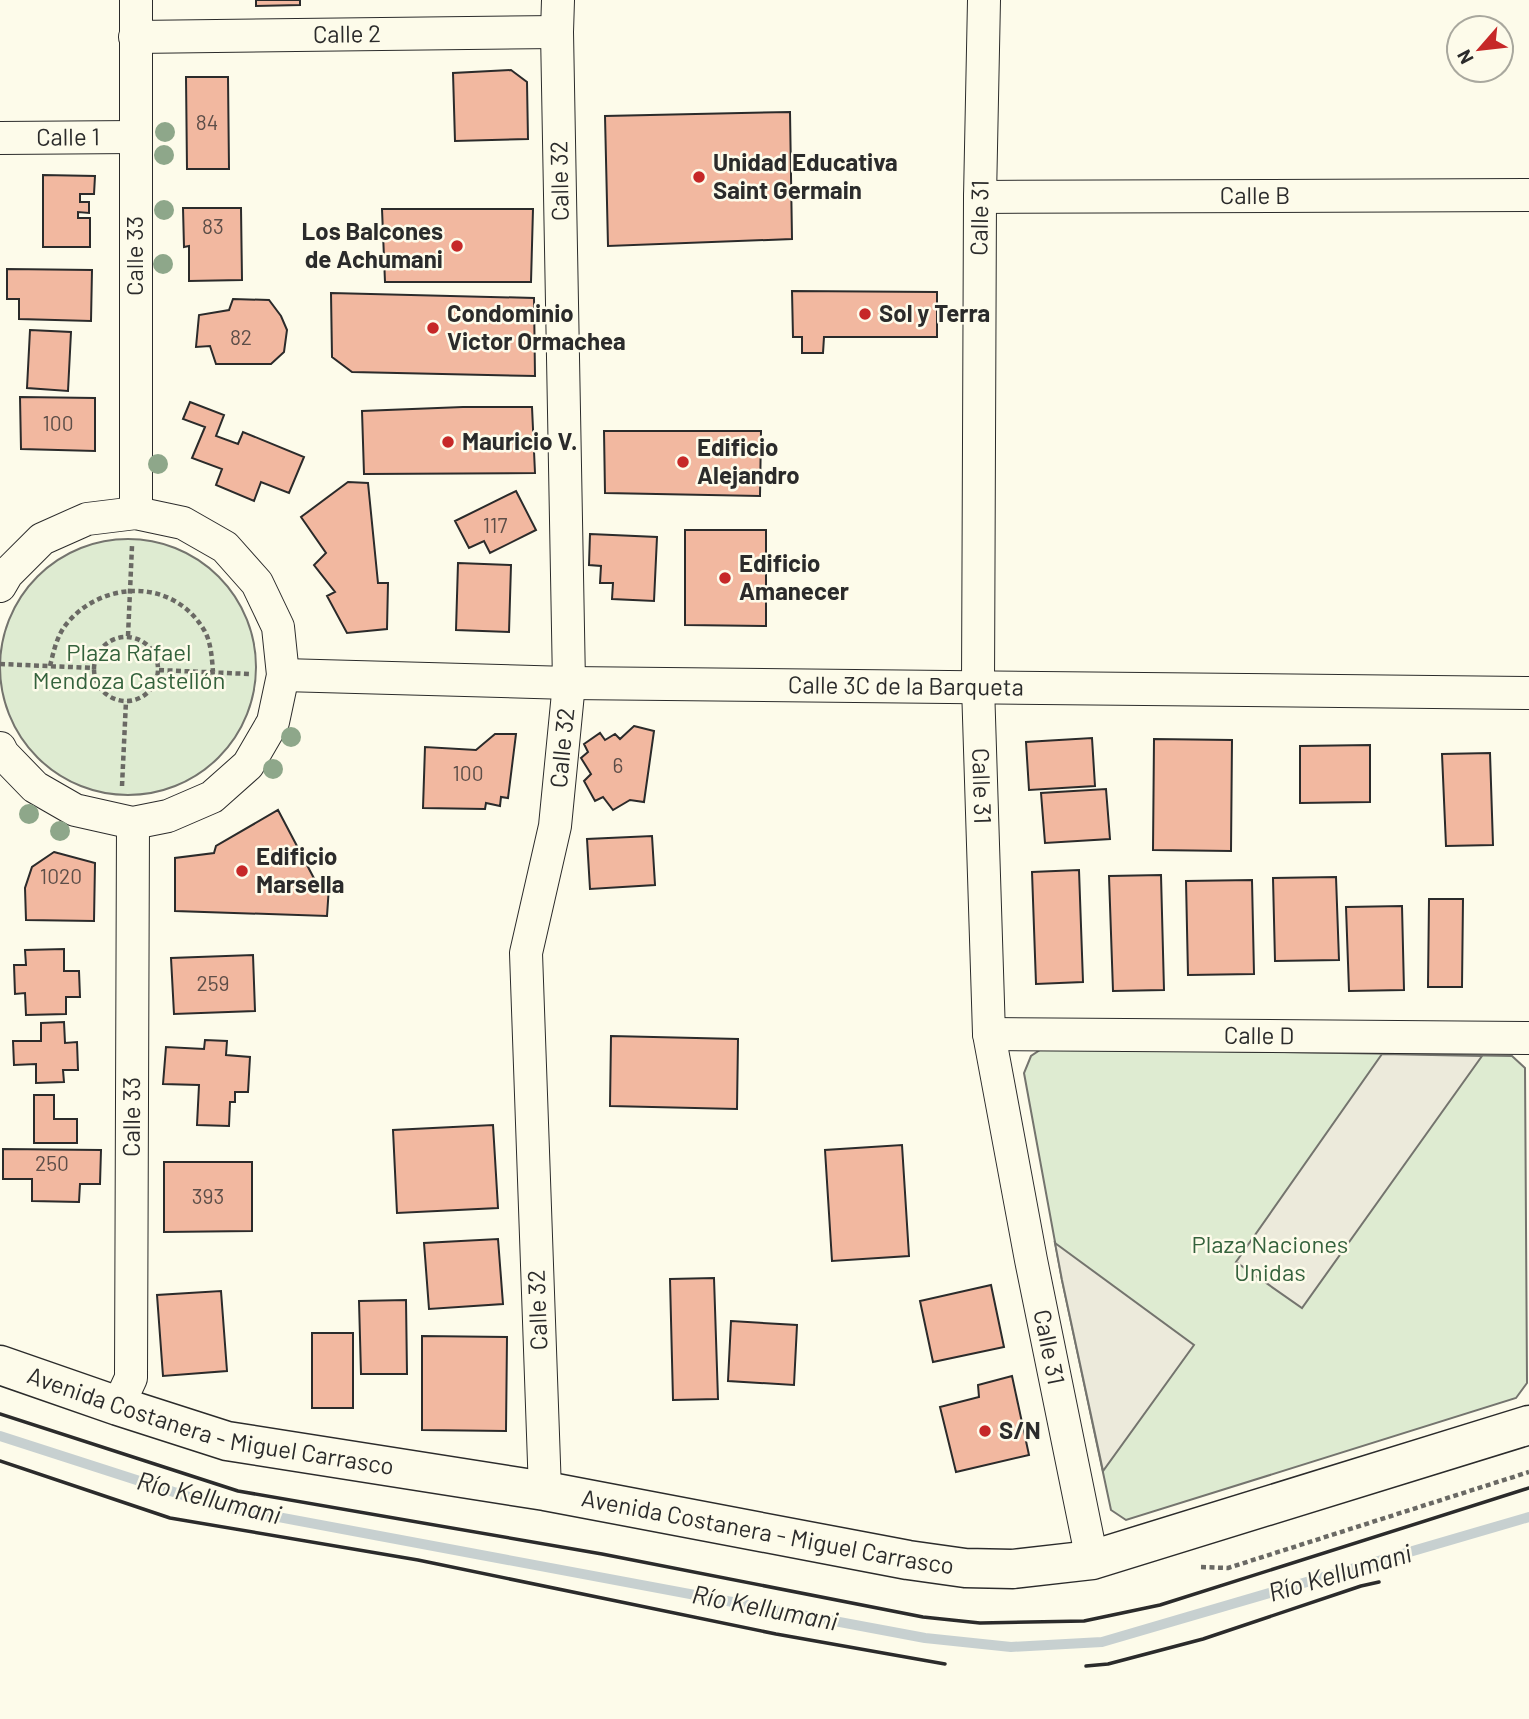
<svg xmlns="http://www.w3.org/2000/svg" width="1529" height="1719" viewBox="0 0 1529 1719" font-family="Barlow,sans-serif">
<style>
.green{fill:#deebd1;stroke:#74746e;stroke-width:2}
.parking{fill:#eceadb;stroke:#74746e;stroke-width:2}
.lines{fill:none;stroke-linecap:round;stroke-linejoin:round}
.stream{stroke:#c7d0d0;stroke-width:10}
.building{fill:#f2b8a0;stroke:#2b2b2b;stroke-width:2}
.minor-casing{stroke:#2b2b2b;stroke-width:34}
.tertiary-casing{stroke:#2b2b2b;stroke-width:41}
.path{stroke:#6a6964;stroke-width:4.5;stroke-dasharray:5 3.5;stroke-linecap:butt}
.minor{stroke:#fdfbea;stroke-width:32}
.tertiary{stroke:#fdfbea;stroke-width:38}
.wall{stroke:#2b2b2b;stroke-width:3.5}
.tree{fill:#8ea78a}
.poi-dot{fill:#c62828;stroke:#fdfbea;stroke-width:2.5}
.labels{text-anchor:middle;stroke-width:5;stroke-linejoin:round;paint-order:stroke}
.number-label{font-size:21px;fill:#5d4e48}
.street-label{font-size:24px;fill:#2b2b2b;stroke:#fdfbea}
.poi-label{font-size:24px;font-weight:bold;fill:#2b2b2b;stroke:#fdfbea;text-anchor:start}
.park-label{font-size:24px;fill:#34623c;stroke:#fdfbea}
.water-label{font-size:26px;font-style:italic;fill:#2b2b2b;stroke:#fdfbea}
</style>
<rect width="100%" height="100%" fill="#fdfbea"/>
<path class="green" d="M0 667a128 128 0 1 1 256 0a128 128 0 1 1-256 0Z
M1043,1048L1512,1056L1525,1068L1527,1383L1516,1398L1126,1520L1111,1510L1062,1280L1024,1073L1031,1056Z"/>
<path class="parking" d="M1382,1054L1482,1056L1302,1308L1236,1262Z
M1055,1243L1194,1345L1103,1471L1062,1280Z"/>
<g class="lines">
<path class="stream" d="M0,1436L214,1505L925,1638L1011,1647L1102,1642L1529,1517"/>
</g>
<path class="building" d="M256,0H300V5L256,6Z
M511,70L527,82L528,139L455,141L453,73Z
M186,77H228L229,169H187Z
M790,112L792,239L608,246L605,116Z
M43,175L95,176L94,194H80V202H89V213L78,212V218H90V247H43Z
M183,208H241L242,280L189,281V246L184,247Z
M382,209H533L531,282H385Z
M7,269L92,270L91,321L19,319V299H7Z
M792,291L937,292V337H824L823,353H802V337H793Z
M331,293L534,298L535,376L352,372L332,357Z
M233,299L269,300L281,316L287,330L284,352L271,364H216L210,346L196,347L199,315L229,310Z
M30,330L71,332L68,391L27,388Z
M20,397L95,398V451L21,449Z
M190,402L224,415L216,436L238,444L243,432L304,457L289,493L261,482L254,501L216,485L222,469L192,458L205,427L183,419Z
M463,407H532L535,473L364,474L362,411Z
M604,431H761L760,496L605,493Z
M348,482L368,483L378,583H388L387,629L347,633L327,596L335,592L314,565L326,553L301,517Z
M516,491L536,530L490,553L484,541L469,548L455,521Z
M685,530H766V626L685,625Z
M590,534L657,537L654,601L612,599L613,583H600L601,566L589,565Z
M458,563L511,565L509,632L456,630Z
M634,726L654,731L644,802L630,800L613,810L603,797L595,801L584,781L591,774L581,758L588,752L584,744L600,733L605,740L615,734L620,739Z
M495,734H516L508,798L501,797L500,806L486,803L485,809L423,808L425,747L476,750Z
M1092,738L1095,786L1029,790L1026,742Z
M1154,739L1232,740L1231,851L1153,850Z
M1370,745V802L1300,803V746Z
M1490,753L1493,845L1446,846L1442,754Z
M1106,789L1110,839L1045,843L1041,793Z
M278,810L317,884L329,886L327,916L175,911V858L214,853L216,846Z
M652,836L655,885L590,889L587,839Z
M54,852L95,863L94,921L26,920L25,888L32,867Z
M1079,870L1083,982L1036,984L1032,872Z
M1161,875L1164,990L1113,991L1109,876Z
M1336,877L1339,960L1275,961L1273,878Z
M1252,880L1254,974L1188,975L1186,881Z
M1429,899H1463L1462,987H1428Z
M1402,906L1404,990L1349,991L1346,907Z
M64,949V971H79L80,997H66V1014L26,1015L25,993L15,994L14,965H26L25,950Z
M253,955L255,1011L174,1014L171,958Z
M64,1022L65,1043L77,1042L78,1070H63L64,1082L36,1083V1064L14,1065L13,1041H41V1023Z
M611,1036L738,1039L737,1109L610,1106Z
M205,1040L227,1041L226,1055L250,1057L248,1092H235V1102H230L229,1126L197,1125L199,1085L163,1084L166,1047L204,1049Z
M34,1095H54V1119H77V1143H34Z
M493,1125L498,1208L397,1213L393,1130Z
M902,1145L909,1256L832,1261L825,1150Z
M3,1149L101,1150L100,1184H80L79,1202L32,1201V1179H3Z
M164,1162H252V1231L164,1232Z
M498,1239L503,1304L429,1309L424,1243Z
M714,1278L718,1399L673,1400L670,1279Z
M991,1285L1004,1347L933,1362L920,1301Z
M221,1291L227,1371L163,1376L157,1295Z
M406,1300L407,1374H361L359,1301Z
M731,1321L797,1325L794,1385L728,1381Z
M312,1333H353V1408H312Z
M422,1336L507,1337L506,1431L422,1430Z
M1012,1376L1029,1455L956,1472L940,1407L979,1397L978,1385Z"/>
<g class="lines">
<g class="minor-casing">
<g id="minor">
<path id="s1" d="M984,0L980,197L978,686L989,1034L1031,1260L1092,1560"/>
<path id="s2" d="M135,37L557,32"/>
<path id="s3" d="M0,138L135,137"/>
<path id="s4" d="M980,197L1529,195"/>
<path d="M136,513V0"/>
<path d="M0,586L7,574L42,539L87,519L136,513L183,523L225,547L257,583L278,627L283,675L273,722L248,765L212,797L168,816L133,823L75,810L35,787L3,754L0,748"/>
<path id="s5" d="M283,675L569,683L1529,693"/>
<path id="s6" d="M989,1034L1529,1038"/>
<path id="s7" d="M118,1406L131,1378L133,823"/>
<path id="s8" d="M545,1491L526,953L555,826L569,683L557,32L558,0"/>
</g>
</g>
<g class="tertiary-casing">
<g id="tertiary">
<path id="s9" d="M0,1365L118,1406L227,1441L545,1491L908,1560L965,1568L1013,1569L1092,1560L1529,1425"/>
</g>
</g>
<path class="path" d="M128,636L132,546
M94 669a32 32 0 1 1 64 0a32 32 0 1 1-64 0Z
M0,664L94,668
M50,666C54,650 57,634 69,621C105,580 174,579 204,630C211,641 212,659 213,672
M159,670L249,674
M122,786L126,701
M1201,1567L1228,1568L1529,1472"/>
<use href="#minor" class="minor"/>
<use href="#tertiary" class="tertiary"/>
<path class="wall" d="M0,1414L238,1491L602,1554L923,1617L980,1623L1084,1621L1160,1605L1529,1488
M0,1461L170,1518L418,1560L776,1634L945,1664
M1086,1666L1108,1664L1203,1639L1361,1586L1379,1582"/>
</g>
<g class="tree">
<circle cx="165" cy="132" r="10"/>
<circle cx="164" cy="155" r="10"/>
<circle cx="164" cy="210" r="10"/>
<circle cx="163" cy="264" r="10"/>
<circle cx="158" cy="464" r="10"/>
<circle cx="291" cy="737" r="10"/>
<circle cx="273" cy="769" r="10"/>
<circle cx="29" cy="814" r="10"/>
<circle cx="60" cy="831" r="10"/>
</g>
<g class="poi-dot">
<circle cx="699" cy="177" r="7"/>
<circle cx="457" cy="246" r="7"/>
<circle cx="865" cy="314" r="7"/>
<circle cx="433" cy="328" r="7"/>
<circle cx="448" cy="442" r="7"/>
<circle cx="683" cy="462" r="7"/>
<circle cx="725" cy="578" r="7"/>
<circle cx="242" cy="871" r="7"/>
<circle cx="985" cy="1431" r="7"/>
</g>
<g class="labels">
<g class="number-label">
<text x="207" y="130">84</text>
<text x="213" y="234">83</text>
<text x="241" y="345">82</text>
<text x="58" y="431">100</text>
<text x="495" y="533">117</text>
<text x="618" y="773">6</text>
<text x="468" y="781">100</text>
<text x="61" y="884">1020</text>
<text x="213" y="991">259</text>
<text x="52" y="1171">250</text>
<text x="208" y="1204">393</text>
</g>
<g class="street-label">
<text dy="8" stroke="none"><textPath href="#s2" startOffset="212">Calle 2</textPath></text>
<text dy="8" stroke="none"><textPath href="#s3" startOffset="68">Calle 1</textPath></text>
<text transform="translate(560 181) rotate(-91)" y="8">Calle 32</text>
<text dy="8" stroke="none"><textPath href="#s4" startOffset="275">Calle B</textPath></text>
<text transform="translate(980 218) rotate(-89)" y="8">Calle 31</text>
<text transform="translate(135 256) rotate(-90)" y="8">Calle 33</text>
<text dy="8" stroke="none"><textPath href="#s5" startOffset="623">Calle 3C de la Barqueta</textPath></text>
<text dy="8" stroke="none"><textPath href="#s8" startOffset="747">Calle 32</textPath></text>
<text dy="8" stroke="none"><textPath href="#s1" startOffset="786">Calle 31</textPath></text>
<text dy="8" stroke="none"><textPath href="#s6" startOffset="270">Calle D</textPath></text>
<text dy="8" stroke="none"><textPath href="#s7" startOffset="292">Calle 33</textPath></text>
<text transform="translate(538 1310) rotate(-92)" y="8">Calle 32</text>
<text dy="8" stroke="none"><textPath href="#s1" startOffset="1353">Calle 31</textPath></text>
<text dy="8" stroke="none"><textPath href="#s9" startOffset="219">Avenida Costanera - Miguel Carrasco</textPath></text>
<text dy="8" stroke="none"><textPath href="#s9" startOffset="788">Avenida Costanera - Miguel Carrasco</textPath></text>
</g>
<g class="poi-label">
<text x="713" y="171">Unidad Educativa<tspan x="713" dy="28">Saint Germain</tspan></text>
<text x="443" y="240" text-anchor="end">Los Balcones<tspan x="443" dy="28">de Achumani</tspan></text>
<text x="447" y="322">Condominio<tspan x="447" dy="28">Victor Ormachea</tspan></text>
<text x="879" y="322">Sol y Terra</text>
<text x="462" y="450">Mauricio V.</text>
<text x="697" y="456">Edificio<tspan x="697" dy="28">Alejandro</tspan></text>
<text x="739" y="572">Edificio<tspan x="739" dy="28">Amanecer</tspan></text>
<text x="256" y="865">Edificio<tspan x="256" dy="28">Marsella</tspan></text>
<text x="999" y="1439">S/N</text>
</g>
<g class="park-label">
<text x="129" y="661">Plaza Rafael<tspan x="129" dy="28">Mendoza Castellón</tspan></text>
<text x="1270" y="1253">Plaza Naciones<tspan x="1270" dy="28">Unidas</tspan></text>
</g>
<g class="water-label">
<text transform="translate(209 1498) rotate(14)" y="9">Río Kellumani</text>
<text transform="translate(1340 1573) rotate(-16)" y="9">Río Kellumani</text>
<text transform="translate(765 1608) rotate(11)" y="9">Río Kellumani</text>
</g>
</g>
<g transform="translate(1480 49) rotate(242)"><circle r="33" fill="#fdfbea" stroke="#a9a89e" stroke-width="2"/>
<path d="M0-5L12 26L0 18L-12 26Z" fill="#c62828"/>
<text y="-10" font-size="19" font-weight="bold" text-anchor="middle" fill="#2b2b2b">N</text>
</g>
</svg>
